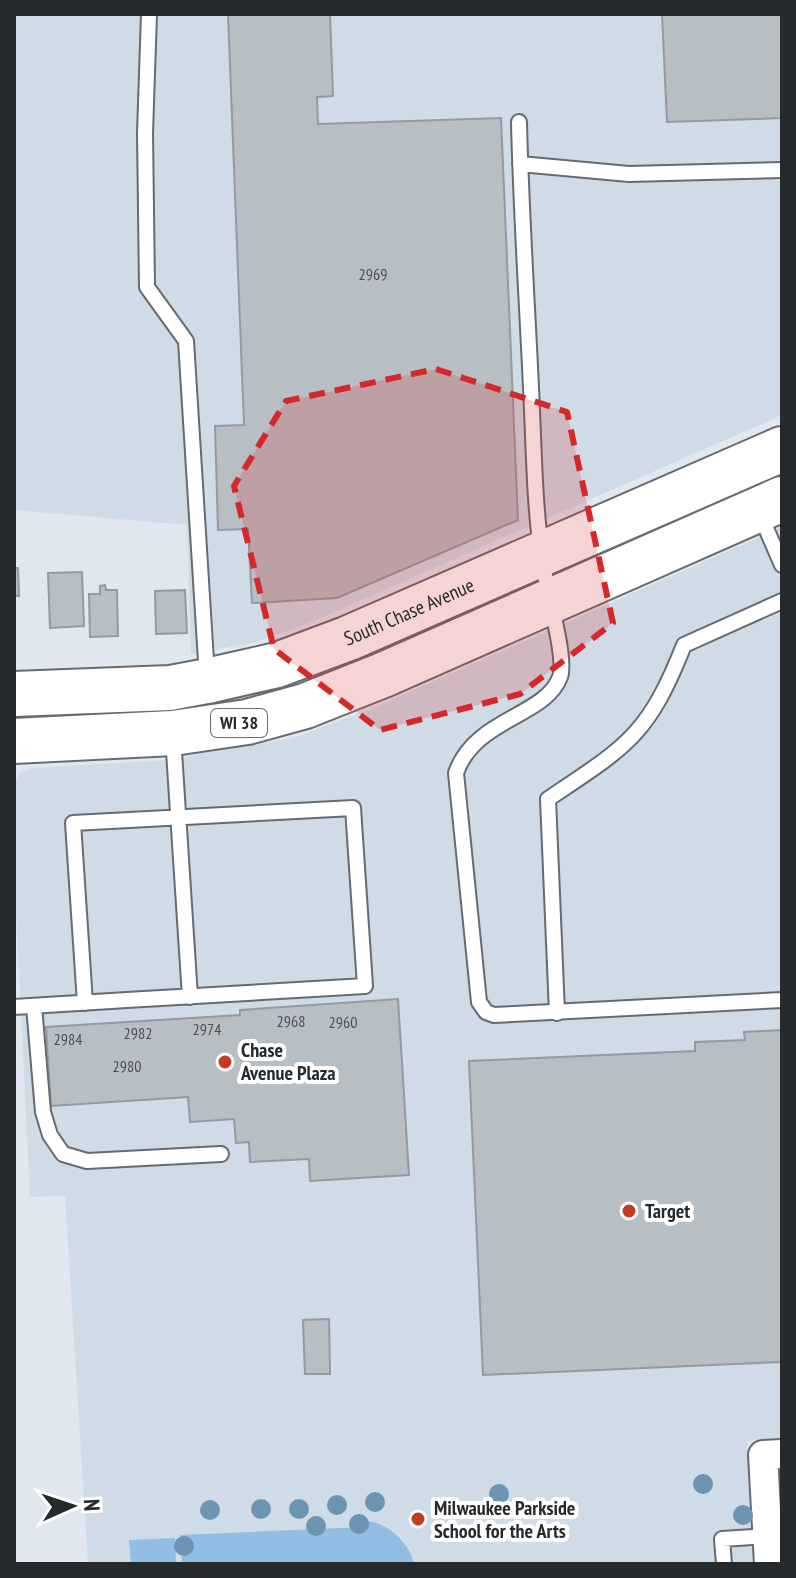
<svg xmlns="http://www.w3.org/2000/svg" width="796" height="1578" viewBox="0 0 796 1578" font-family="'PT Sans Narrow',sans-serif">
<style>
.built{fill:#cfdce7}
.green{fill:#92bde4}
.building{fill:#b7bec4;stroke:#949aa0;stroke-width:2}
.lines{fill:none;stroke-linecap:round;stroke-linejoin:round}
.lane-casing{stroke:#656b70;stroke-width:18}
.street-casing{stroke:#656b70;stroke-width:32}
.primary-casing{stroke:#656b70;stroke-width:48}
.lane{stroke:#fff;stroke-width:14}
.street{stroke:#fff;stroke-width:28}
.primary{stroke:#fff;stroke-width:44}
.tree{fill:#6c95b3}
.marked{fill:#d62828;fill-opacity:0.2;stroke:#d62828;stroke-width:6;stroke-dasharray:16 10;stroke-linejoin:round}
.poi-dot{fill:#c63b20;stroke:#fff;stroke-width:3}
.labels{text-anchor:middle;stroke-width:8;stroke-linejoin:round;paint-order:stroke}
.number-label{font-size:16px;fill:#4b4f52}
.shield{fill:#fff;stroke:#686a6b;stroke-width:2}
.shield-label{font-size:18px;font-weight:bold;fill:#272a2c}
.street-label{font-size:20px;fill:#272a2c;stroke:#fff}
.poi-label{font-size:20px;font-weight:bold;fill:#272a2c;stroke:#fff;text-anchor:start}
</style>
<rect width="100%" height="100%" fill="#e1e7ee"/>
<path class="built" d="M14,14H782V415L309,623L257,642L191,654L187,525L14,510Z
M782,527V1439L747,1441L754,1564H88L65,1196L30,1197L14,871V786L19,773L32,768L169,760L293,738L369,710Z"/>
<path class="green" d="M365,1521C386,1521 410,1543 414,1564H182L180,1535L365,1527Z
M175,1538L176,1564H131L129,1540Z"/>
<path class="building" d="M228,14H330L333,96L317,97L318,124L501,118L518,520L337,598L252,603L248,529L218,530L215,426L244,425Z
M662,14H782V118L667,122Z
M14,568H18L19,596H14Z
M82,572L84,626L50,628L48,573Z
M105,585L106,590H117L118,636L90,637L89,594H100V586Z
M185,590L187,633L156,634L155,591Z
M398,999L409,1175L310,1181L309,1159L250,1162L249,1142L236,1143L234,1119L190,1122L188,1097L51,1106L46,1027L240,1015V1010Z
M782,1030V1362L483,1375L469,1061L695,1051V1042L745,1040L744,1032Z
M329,1319L330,1374H305L303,1320Z"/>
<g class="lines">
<g class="lane-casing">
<path id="lane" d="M149,14L145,133L147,287L186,341L207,677
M519,122C521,211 527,300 531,388C534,447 534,506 543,564C546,589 567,658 560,677C545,717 475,718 456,773L479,1002L486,1012L494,1015L782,1000
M520,164L629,174L782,170
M759,512L782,565
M173,736L190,997
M34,1006L43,1112L50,1135L63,1154L87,1161L221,1154
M14,1007C131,1000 248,992 365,986L353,808L73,823L85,1003
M557,1013L548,799C627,746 648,736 684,645L782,601
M724,1564L722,1539L767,1536"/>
</g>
<g class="street-casing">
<path id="street" d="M769,1564L763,1455L782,1454"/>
</g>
<g class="primary-casing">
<g id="primary">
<path id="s1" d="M14,694L170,688L207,681L277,665L349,638L782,449"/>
<path d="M14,741L173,733L247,722L305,706L383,675L782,499"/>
</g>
</g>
<use href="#lane" class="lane"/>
<use href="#street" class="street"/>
<use href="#primary" class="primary"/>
</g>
<g class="tree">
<circle cx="703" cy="1484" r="10"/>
<circle cx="499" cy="1494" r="10"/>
<circle cx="375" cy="1502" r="10"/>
<circle cx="337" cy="1505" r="10"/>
<circle cx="261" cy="1509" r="10"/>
<circle cx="299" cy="1509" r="10"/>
<circle cx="210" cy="1510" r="10"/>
<circle cx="743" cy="1515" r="10"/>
<circle cx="359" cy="1524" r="10"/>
<circle cx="316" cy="1526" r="10"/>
<circle cx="184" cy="1546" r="10"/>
</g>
<path class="marked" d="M436,369L567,412L613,623L520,694L380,730L274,649L234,486L286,401Z"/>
<g class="poi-dot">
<circle cx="225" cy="1062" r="8"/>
<circle cx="629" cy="1211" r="8"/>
<circle cx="418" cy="1519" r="8"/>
</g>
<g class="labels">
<g class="number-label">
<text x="373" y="280">2969</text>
<text x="291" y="1027">2968</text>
<text x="343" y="1028">2960</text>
<text x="207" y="1035">2974</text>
<text x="138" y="1039">2982</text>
<text x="68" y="1045">2984</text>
<text x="127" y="1072">2980</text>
</g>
<rect class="shield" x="211" y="709" width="56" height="28" rx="6"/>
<g class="shield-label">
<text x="239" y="729">WI 38</text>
</g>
<g class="street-label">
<text dy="7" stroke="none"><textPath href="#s1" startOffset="408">South Chase Avenue</textPath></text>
</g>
<g class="poi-label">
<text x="241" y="1057">Chase<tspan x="241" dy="23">Avenue Plaza</tspan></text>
<text x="645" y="1218">Target</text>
<text x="434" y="1515">Milwaukee Parkside<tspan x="434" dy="23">School for the Arts</tspan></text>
</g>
</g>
<rect width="796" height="1578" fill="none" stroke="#272a2c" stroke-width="32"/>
<g transform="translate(72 1506) rotate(87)" stroke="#ffffff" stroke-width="6" paint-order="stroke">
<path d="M0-6L14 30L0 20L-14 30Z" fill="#272a2c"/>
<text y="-12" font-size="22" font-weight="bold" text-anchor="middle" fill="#272a2c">N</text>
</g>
</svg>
